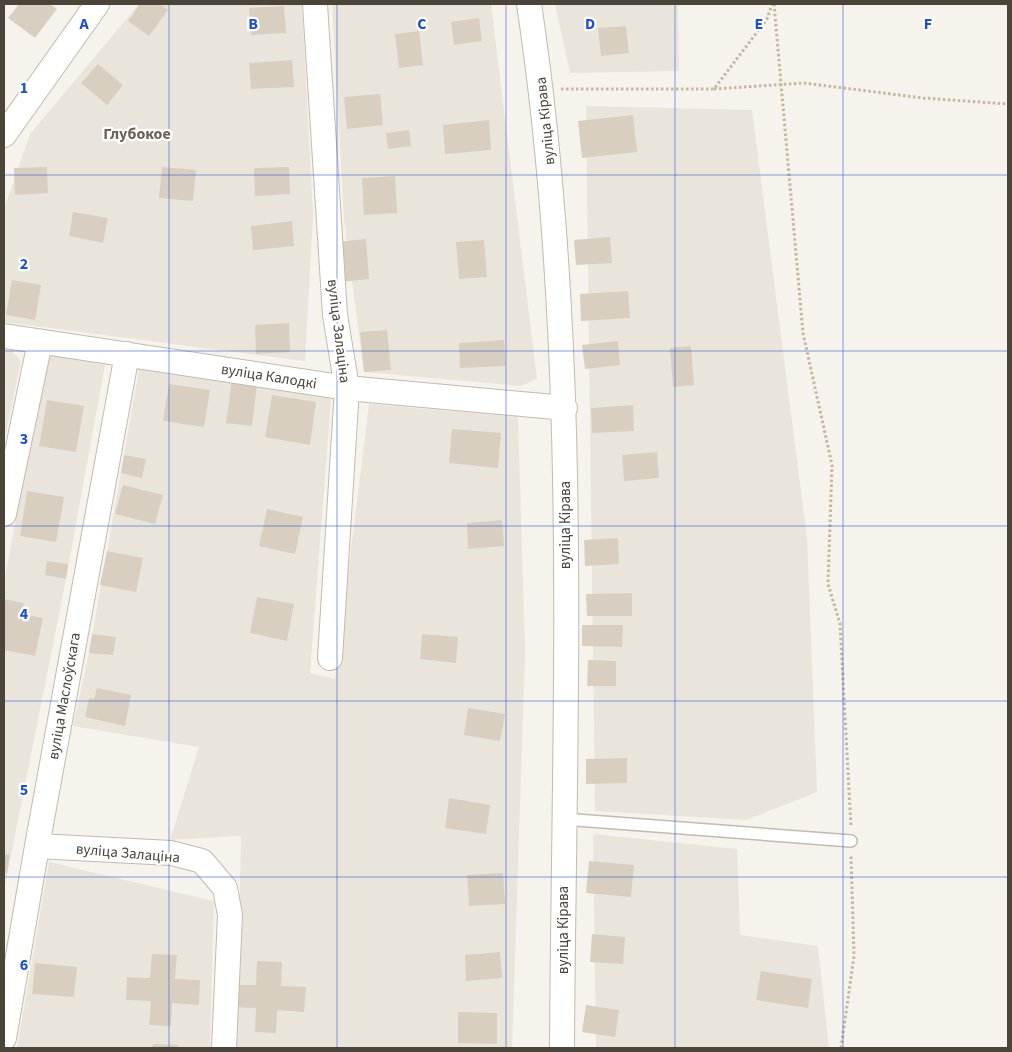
<svg xmlns="http://www.w3.org/2000/svg" width="1012" height="1052" viewBox="0 0 1012 1052" font-family="'Source Sans 3',sans-serif">
<style>
.residential{fill:#eae5da}
.building{fill:#d8cfc1}
.lines{fill:none;stroke-linecap:round;stroke-linejoin:round}
.service-casing{stroke:#c2bbae;stroke-width:14}
.minor-casing{stroke:#c2bbae;stroke-width:26}
.path{stroke:#c4b79f;stroke-width:3;stroke-dasharray:2.5 2.5;stroke-linecap:butt}
.service{stroke:#fff;stroke-width:11}
.minor{stroke:#fff;stroke-width:24}
.grid{fill:none;stroke:#1d4ed8;stroke-width:1;stroke-opacity:0.55}
.labels{text-anchor:middle;stroke-width:4.5;stroke-linejoin:round;paint-order:stroke}
.street-label{font-size:15px;fill:#4b4439;stroke:#fff}
.neighbourhood-label{font-size:16px;font-weight:bold;fill:#6e6250;stroke:#fff}
.grid-label{font-size:16px;text-anchor:middle;font-weight:bold;fill:#1d4ed8;stroke:#fff;stroke-width:4.5;stroke-linejoin:round;paint-order:stroke}
</style>
<rect width="100%" height="100%" fill="#f6f3ec"/>
<path class="residential" d="M139,4H302L313,215L305,361L4,322V209L30,134Z
M332,4H491L537,379L520,386L364,372L344,220Z
M555,4H678L679,71L570,73Z
M586,106L752,110L807,538L817,792L746,820L595,811Z
M4,350L12,351L21,361L4,442Z
M47,354L105,365L66,579L4,890V582Z
M140,364L331,398L310,673L335,679L369,404L518,417L525,652L512,1048H237L241,836L170,840L199,747L73,726L89,653Z
M593,834L737,849L740,935L818,946L829,1048H596Z
M49,862L214,901L210,1048H17Z"/>
<path class="building" d="M19,4H50L57,9L35,38L8,18Z
M140,4H159L168,10L149,36L128,21Z
M284,6L286,33L251,35L249,8Z
M479,18L482,41L454,45L451,22Z
M626,26L629,53L601,56L598,28Z
M419,31L423,65L399,68L395,34Z
M292,60L294,87L251,89L249,63Z
M98,64L123,85L107,105L81,83Z
M380,94L383,125L347,129L344,97Z
M633,115L637,152L582,158L578,121Z
M489,120L491,150L445,154L443,125Z
M409,130L411,146L388,149L386,133Z
M47,167L48,193L15,195L14,168Z
M162,167L196,170L193,201L159,198Z
M289,167L290,194L255,196L254,168Z
M395,176L397,213L364,215L362,178Z
M73,212L108,218L103,243L69,236Z
M292,221L294,246L253,250L251,226Z
M610,237L612,263L576,265L574,240Z
M366,239L369,279L340,282L337,242Z
M484,240L487,277L459,279L456,242Z
M12,280L41,285L35,320L6,315Z
M628,291L630,318L581,321L580,294Z
M289,323L290,352L256,354L255,325Z
M387,330L391,370L364,372L360,332Z
M504,340L506,366L460,368L459,343Z
M618,341L620,365L585,369L582,345Z
M691,346L694,385L673,387L670,348Z
M232,380L257,384L252,426L226,423Z
M169,384L210,390L204,427L163,421Z
M272,395L316,402L310,445L265,437Z
M47,400L84,406L76,452L39,446Z
M633,405L634,431L592,433L591,408Z
M452,429L501,433L498,468L449,463Z
M657,452L659,478L624,481L622,455Z
M124,455L146,459L142,478L121,473Z
M123,485L163,495L155,524L115,514Z
M27,491L64,497L56,542L20,536Z
M267,509L303,517L295,554L259,546Z
M502,520L504,546L468,549L467,523Z
M618,538L619,564L585,566L584,540Z
M107,551L143,558L136,592L100,585Z
M47,561L68,564L66,579L45,575Z
M632,593V616H587L586,594Z
M257,597L294,604L287,641L250,633Z
M4,599L24,603L22,614L43,618L35,656L4,650Z
M582,625H623L622,647L582,646Z
M92,634L116,637L113,655L89,653Z
M422,634L458,637L456,663L420,659Z
M588,660L616,661V686H587Z
M97,688L131,695L125,726L85,717L89,698L94,699Z
M468,708L505,714L500,741L464,735Z
M627,758V783L586,784V759Z
M449,798L490,805L486,834L445,828Z
M4,854L10,855L7,873L4,872Z
M589,861L634,865L631,897L586,893Z
M503,873L505,904L469,906L467,875Z
M592,934L625,937L623,964L590,962Z
M500,952L502,978L466,981L465,955Z
M152,954L177,955L175,979L200,980L199,1005L172,1003L171,1026L149,1025L151,1001L126,1000L127,977L150,978Z
M257,961L282,962L281,986L306,987L304,1012L277,1010L276,1033L255,1032L256,1008L231,1007L232,985H256Z
M35,963L77,967L74,997L32,994Z
M761,971L812,979L808,1008L756,1000Z
M586,1005L619,1010L615,1037L582,1032Z
M458,1012L497,1013V1044L458,1043Z
M153,1044L178,1045V1048H152Z"/>
<g class="lines">
<g class="service-casing">
<path id="service" d="M563,819L851,841"/>
</g>
<g class="minor-casing">
<path id="minor" d="M315,4L335,315L347,388L330,658
M529,4C581,349 564,700 562,1048
M4,135L97,4
M4,336L347,388L565,408
M4,514L40,342
M37,846L171,853L202,861L225,888L230,915L224,1048
M4,1038L37,846L127,354"/>
</g>
<path class="path" d="M774,4L803,333L832,465L828,584L840,624L851,827
M561,89H714L767,19L772,4
M714,89L804,83L923,98L1008,104
M841,1048L854,956L851,856"/>
<use href="#service" class="service"/>
<use href="#minor" class="minor"/>
</g>
<path class="grid" d="M169,4V1048M337,4V1048M506,4V1048M675,4V1048M843,4V1048M4,175H1008M4,351H1008M4,526H1008M4,701H1008M4,877H1008"/>
<g class="labels">
<g class="street-label">
<text transform="translate(545 121) rotate(-96)" y="5">вуліца Кірава</text>
<text transform="translate(339 331) rotate(83)" y="5">вуліца Залаціна</text>
<text transform="translate(269 376) rotate(9)" y="5">вуліца Калодкі</text>
<text transform="translate(565 525) rotate(-90)" y="5">вуліца Кірава</text>
<text transform="translate(64 696) rotate(-80)" y="5">вуліца Маслоўскага</text>
<text transform="translate(128 853) rotate(5)" y="5">вуліца Залаціна</text>
<text transform="translate(563 930) rotate(-90)" y="5">вуліца Кірава</text>
</g>
<g class="neighbourhood-label">
<text x="137" y="139">Глубокое</text>
</g>
</g>
<g class="grid-label">
<text x="84" y="29">A</text>
<text x="253" y="29">B</text>
<text x="422" y="29">C</text>
<text x="590" y="29">D</text>
<text x="759" y="29">E</text>
<text x="928" y="29">F</text>
<text x="24" y="93">1</text>
<text x="24" y="269">2</text>
<text x="24" y="444">3</text>
<text x="24" y="619">4</text>
<text x="24" y="795">5</text>
<text x="24" y="970">6</text>
</g>
<rect width="1012" height="1052" fill="none" stroke="#4b4439" stroke-width="10"/>
</svg>
